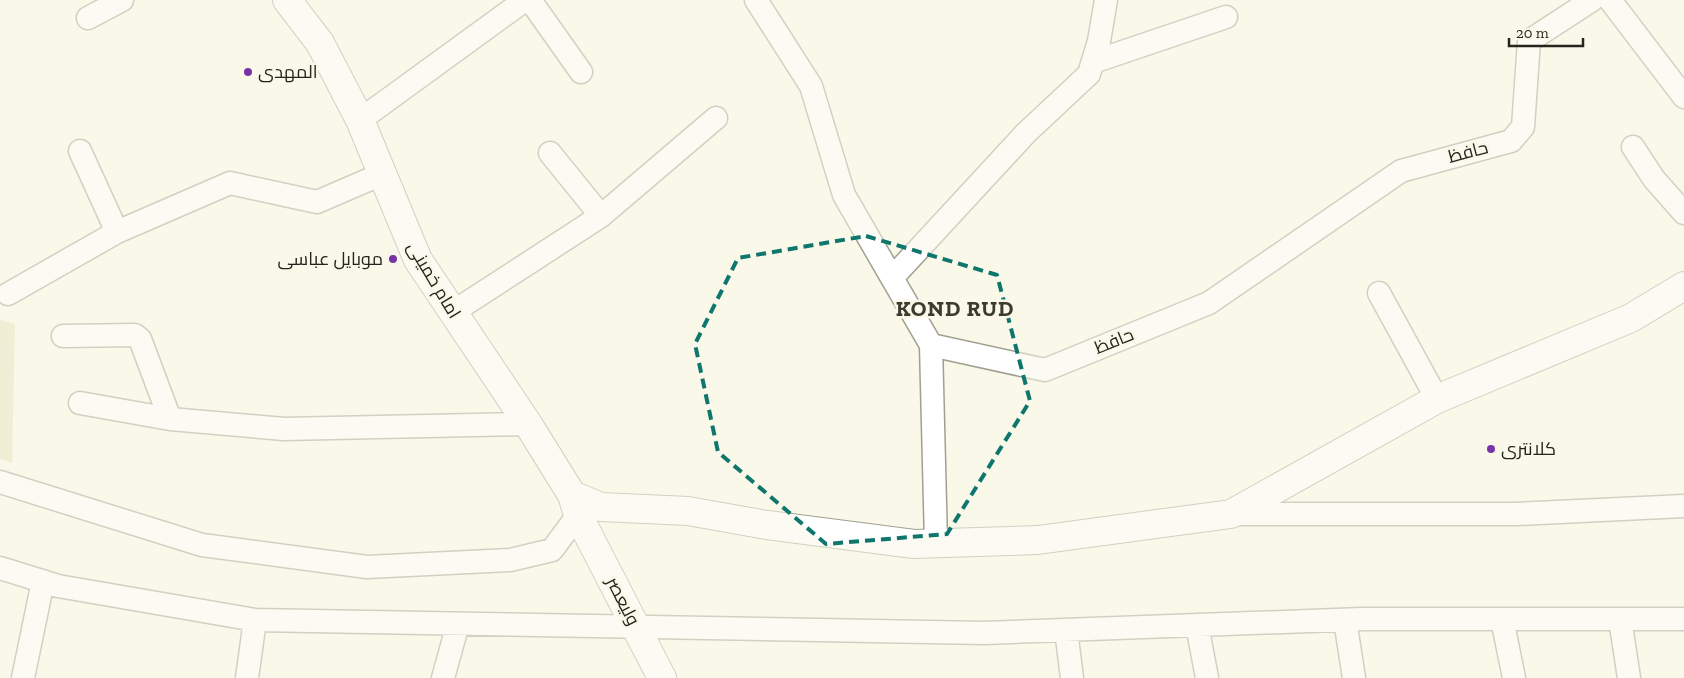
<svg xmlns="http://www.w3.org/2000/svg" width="1684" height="678" viewBox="0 0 1684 678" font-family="'Zilla Slab',Cairo,serif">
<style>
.green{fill:#e4e2bc}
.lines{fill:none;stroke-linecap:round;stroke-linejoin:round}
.minor-casing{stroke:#a0a091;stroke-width:25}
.tertiary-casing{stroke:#a0a091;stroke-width:30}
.minor{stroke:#fff;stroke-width:22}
.tertiary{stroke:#fff;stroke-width:28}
.marked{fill:none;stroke:#0f766e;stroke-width:4;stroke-dasharray:10 6;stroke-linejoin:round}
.poi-dot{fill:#7933a6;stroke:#f9f8e9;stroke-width:2}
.labels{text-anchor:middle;stroke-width:5;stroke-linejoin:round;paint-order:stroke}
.poi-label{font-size:18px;fill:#25251f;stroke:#f9f8e9;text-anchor:start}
.street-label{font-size:18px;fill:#25251f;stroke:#f9f8e9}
.district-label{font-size:22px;font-weight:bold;letter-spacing:1px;fill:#3b3b2e;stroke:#f9f8e9}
</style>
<rect width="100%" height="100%" fill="#f9f8e9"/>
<path class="green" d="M0,320L15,324L12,463L0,459Z"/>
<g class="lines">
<g class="minor-casing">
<path id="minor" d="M530,0L581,72
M756,0L811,86L844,195L892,278
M1106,0L1099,41L1089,74L1026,133L892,278L931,345L1045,370L1209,303L1401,171L1511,141L1523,127L1529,41L1592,0
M1610,0L1684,97
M88,18L122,0
M1093,62L1226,17
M360,120L525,0
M1633,147L1654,179L1684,213
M80,151L117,232
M601,216L716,118
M1379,293L1437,399
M8,294L117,232L230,183L317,202L382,174
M453,312L601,216L550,153
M63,336L135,335L140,339L170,419
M931,345L936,543
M80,403L170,419L284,429L528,424
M0,482L202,545L367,567L510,560L552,550L578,515
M1231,514H1516L1684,506
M0,568L58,586L255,620L984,633L1362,619H1684
M1502,619L1514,678
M1620,619L1629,678
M1345,620L1354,678
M1197,625L1207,678
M1066,630L1072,678
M23,678L43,581
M247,678L255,620
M443,678L458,624"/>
</g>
<g class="tertiary-casing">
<path id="tertiary" d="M287,0L320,43L360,120L418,260L528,424L572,495L578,515L662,678
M572,495L601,507L688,511L767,525L914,544L1038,540L1231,514L1437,399L1631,318L1684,286"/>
</g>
<use href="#minor" class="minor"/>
<use href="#tertiary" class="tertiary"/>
</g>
<path d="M0 0H1684V678H0ZM866,236L997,275L1030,401L947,534L826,544L718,452L695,344L738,258Z" fill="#f9f8e9" fill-opacity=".55" fill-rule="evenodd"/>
<path class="marked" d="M866,236L997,275L1030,401L947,534L826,544L718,452L695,344L738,258Z"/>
<g class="poi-dot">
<circle cx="248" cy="72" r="5"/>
<circle cx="393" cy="259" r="5"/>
<circle cx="1491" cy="449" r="5"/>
</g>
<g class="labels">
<g class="poi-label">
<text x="258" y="78">المهدی</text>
<text x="383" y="265" text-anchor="end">موبایل عباسی</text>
<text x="1501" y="455">کلانتری</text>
</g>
<g class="street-label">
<text transform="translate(1468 152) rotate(-15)" y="6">حافظ</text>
<text transform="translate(434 280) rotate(59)" y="6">امام خمینی</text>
<text transform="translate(1114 341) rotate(-22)" y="6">حافظ</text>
<text transform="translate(623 601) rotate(63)" y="6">ولیعصر</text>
</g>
<g class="district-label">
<text x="955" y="316">KOND RUD</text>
</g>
</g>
<path d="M1509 38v8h74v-8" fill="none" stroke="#25251f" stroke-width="2.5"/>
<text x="1516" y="38" font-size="15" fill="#25251f" stroke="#f9f8e9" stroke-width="4" paint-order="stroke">20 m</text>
</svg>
